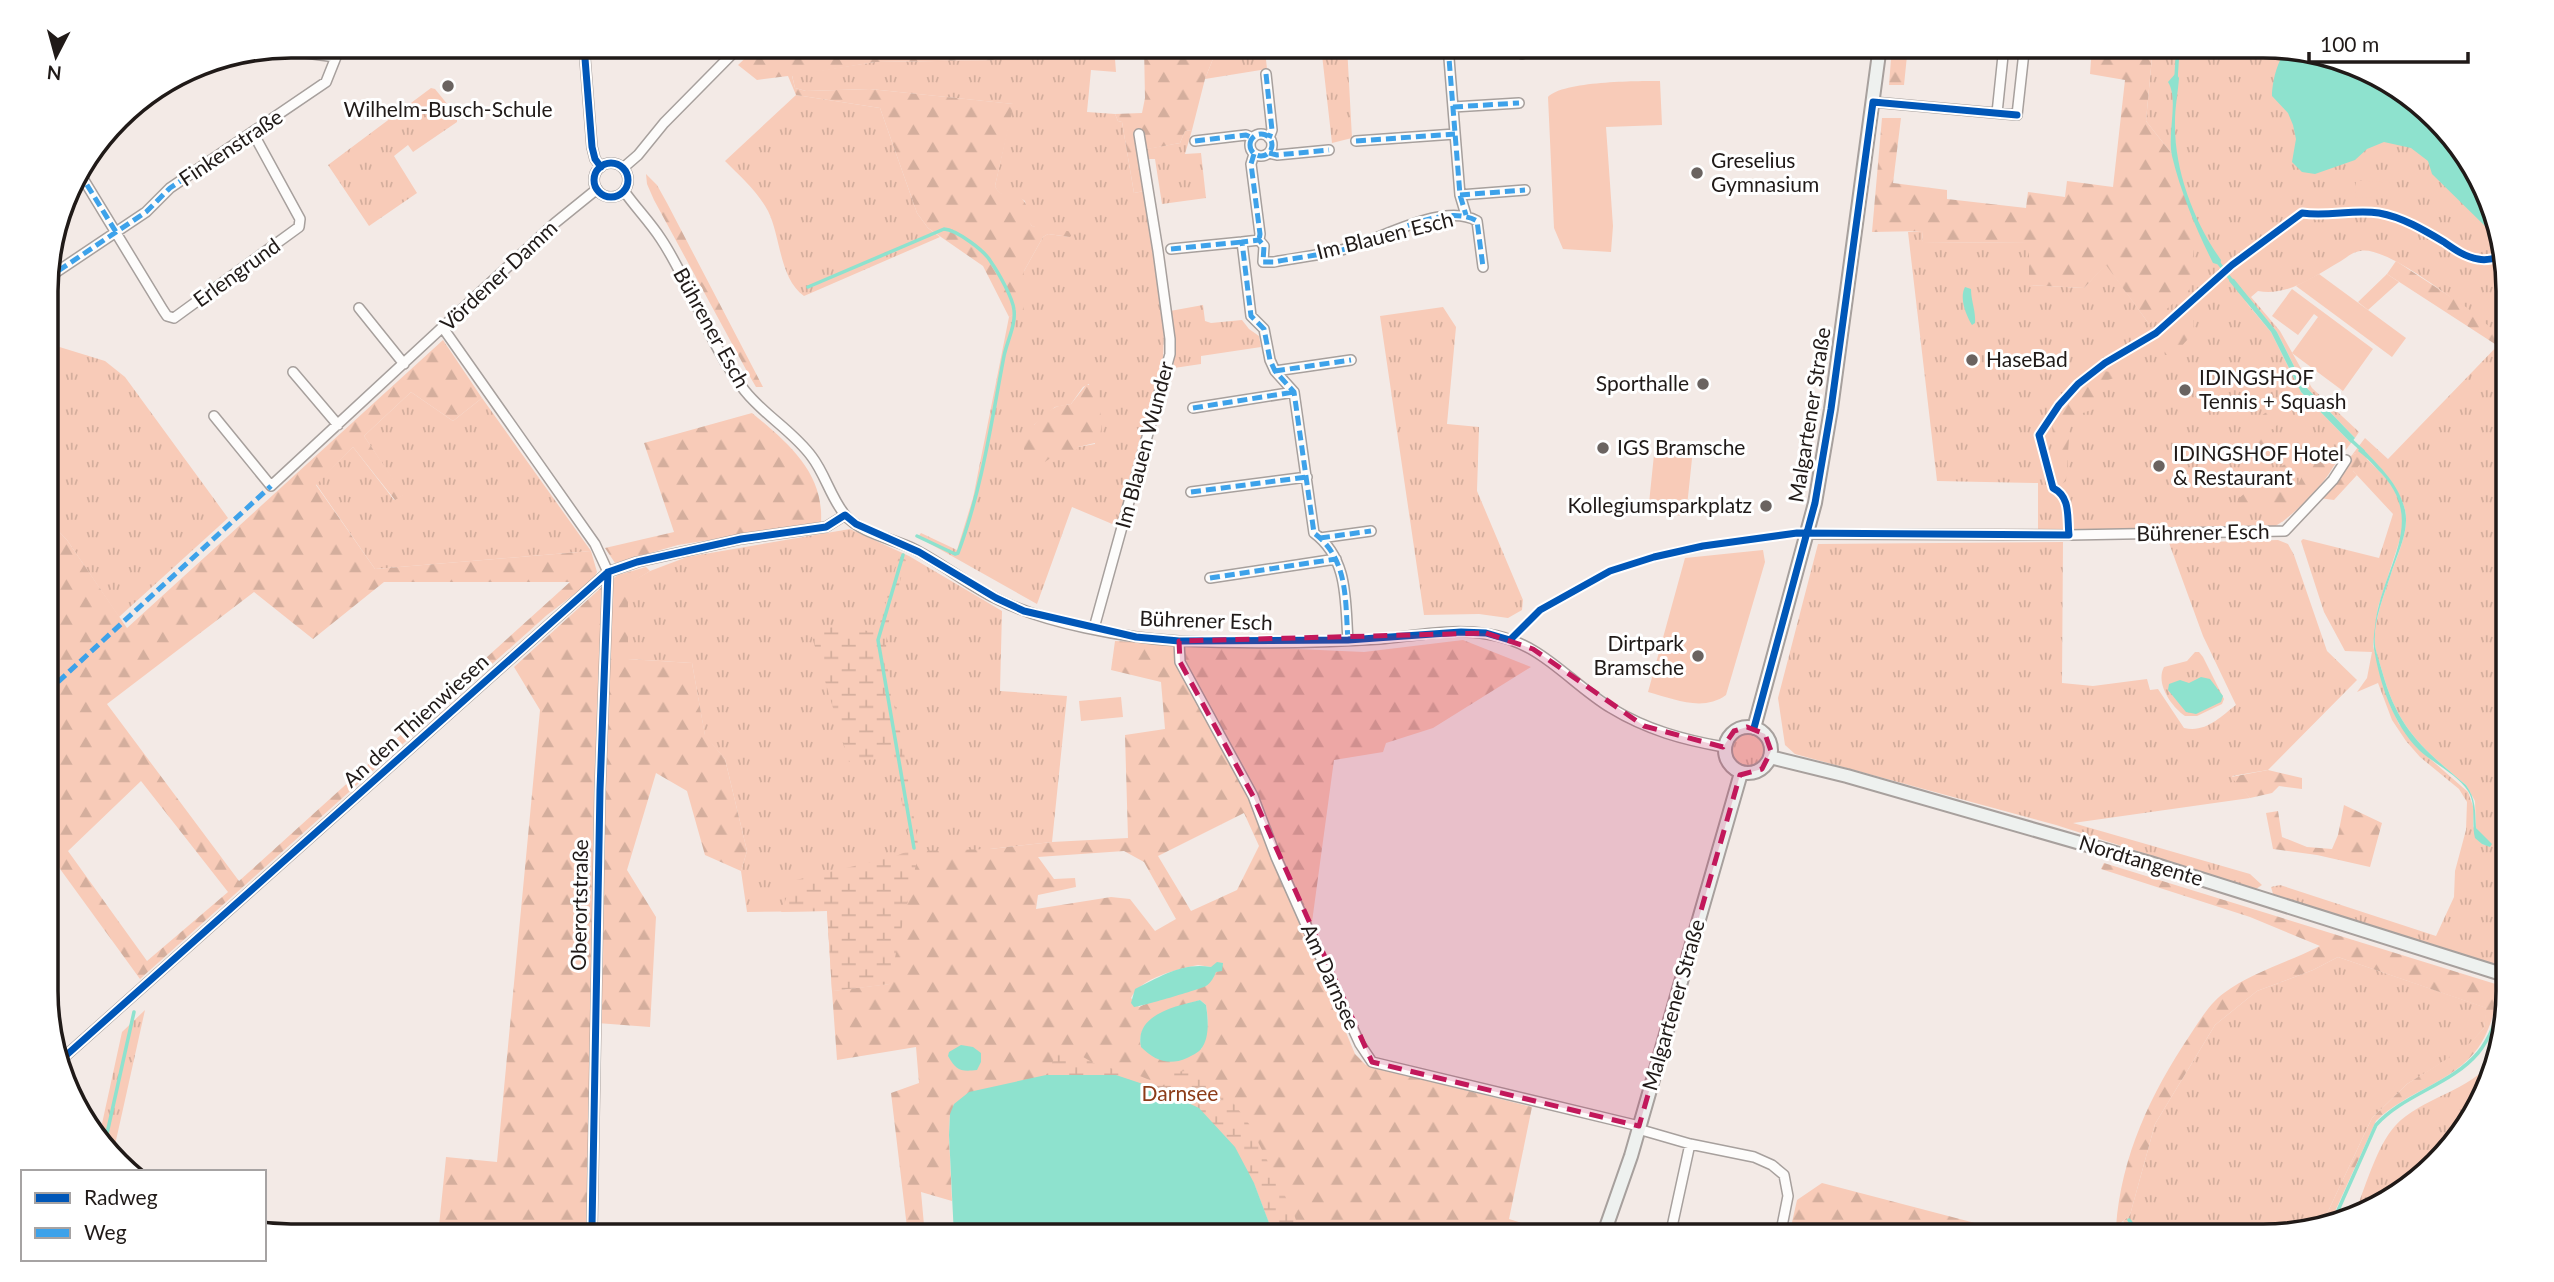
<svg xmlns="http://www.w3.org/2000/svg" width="2554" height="1282" viewBox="0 0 2554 1282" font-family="Lato,sans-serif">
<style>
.grass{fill:url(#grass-tufts);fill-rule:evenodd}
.forest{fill:url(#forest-firs);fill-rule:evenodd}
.wetland{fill:url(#wetland-marsh)}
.garden{fill:#f8cbb8}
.water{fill:#8ee2ce}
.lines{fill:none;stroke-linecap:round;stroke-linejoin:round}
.stream{stroke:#8ee2ce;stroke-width:3.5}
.street-casing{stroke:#a7a09d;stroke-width:12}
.secondary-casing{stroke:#a7a09d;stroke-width:16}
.street{stroke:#fdfcfb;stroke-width:9}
.secondary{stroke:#eef1ef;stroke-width:12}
.quiet{stroke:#3da2ea;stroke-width:5;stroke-dasharray:10 5;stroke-linecap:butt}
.cycleway-casing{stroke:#fff;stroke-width:11}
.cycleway{stroke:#0057b8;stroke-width:7}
.marked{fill:#c2185b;fill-opacity:0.2;stroke:#c2185b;stroke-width:5;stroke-dasharray:14 9;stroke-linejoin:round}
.poi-dot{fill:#6a6360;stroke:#fff;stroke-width:2.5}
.labels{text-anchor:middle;stroke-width:6;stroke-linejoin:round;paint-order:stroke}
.poi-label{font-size:21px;fill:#201a18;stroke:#fff;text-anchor:start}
.street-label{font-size:21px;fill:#201a18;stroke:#fff}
.park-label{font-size:21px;fill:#8c3c19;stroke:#fff}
.rim{fill:none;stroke:#201a18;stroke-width:3.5}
</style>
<defs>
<pattern id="grass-tufts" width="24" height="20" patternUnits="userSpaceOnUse" patternTransform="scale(1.75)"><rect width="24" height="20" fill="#f8cbb8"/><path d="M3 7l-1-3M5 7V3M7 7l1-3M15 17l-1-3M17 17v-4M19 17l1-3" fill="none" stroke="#d4ae9d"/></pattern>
<pattern id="forest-firs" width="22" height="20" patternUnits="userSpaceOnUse" patternTransform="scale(1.75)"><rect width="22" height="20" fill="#f8cbb8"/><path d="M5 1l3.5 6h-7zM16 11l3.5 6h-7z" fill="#d4ae9d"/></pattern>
<pattern id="wetland-marsh" width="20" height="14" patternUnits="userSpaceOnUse" patternTransform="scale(1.75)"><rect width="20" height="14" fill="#f8cbb8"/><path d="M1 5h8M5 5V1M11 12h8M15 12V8" fill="none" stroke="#d4ae9d"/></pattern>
</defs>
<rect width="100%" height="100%" fill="#f3eae6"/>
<path class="grass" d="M1012,46H1114L1116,72L1091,70L1087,112L1115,114L1118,121L1122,122L1134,193L1144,191L1164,332L1163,361L1117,526L1072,507L1037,604L918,537L921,533L957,550L973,498L1009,317L1024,309V271L1043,237L1048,234L1070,237L1032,226L1028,221L1025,201C1015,193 1001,201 995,186L1013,104L870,89L806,91L795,88L792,75L875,62L998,60ZM1089,384L1095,444L1078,447L1052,456L1034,425L1055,407L1071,404L1083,387Z
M1218,46H1312L1265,50L1267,69L1205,79Z
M1321,46H1347L1352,138L1332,143Z
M2153,46H2263L2371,71L2467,154L2506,259L2508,854L2505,852L2503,855L2508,859V969L2273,894L2271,887L2280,885L2436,936L2454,897L2455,871L2466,830L2467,802L2459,789L2420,757L2406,741L2392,720L2378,683L2357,692L2367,678L2372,652L2345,651L2324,612L2301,541L2303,539L2379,558L2393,514L2353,471L2356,453L2352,455L2365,438L2388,459L2504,339C2479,319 2389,244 2360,251C2353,252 2347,257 2341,261C2316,275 2288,297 2258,291L2251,297L2280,331L2312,388L2359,432L2355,438L2303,384L2277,332L2245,301L2271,332L2301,392L2351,443C2328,473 2306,509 2272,528L2038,532V483L1937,481L1908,232L1922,231L1923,242L2030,243L2029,285L2084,288L2106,264L2149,324L2180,182L2172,154L2146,121ZM2363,449C2380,468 2398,484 2405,510C2410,531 2396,558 2390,577C2383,598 2373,623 2375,645C2376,654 2380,663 2382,671C2398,729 2422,748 2466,785L2475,801L2476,828L2490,846L2482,844L2473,826L2474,809L2468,792L2420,750L2399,724L2390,705L2373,646L2378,607L2403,530V513L2400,501L2390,482L2367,459Z
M431,88L435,89L457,116V122L413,152L408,145L394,156L417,193L369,226L328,165Z
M796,95L880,108L917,213L928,228L940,237L804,296C779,278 781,237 768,211C757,191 741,177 725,161Z
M1192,130L1185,154L1201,153L1206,198L1162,204L1155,159H1148L1146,149L1180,143L1185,131Z
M2387,274L2399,282L2368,310L2358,302Z
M1203,305L1205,321L1211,323L1242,320L1249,329L1259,336L1261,347L1201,356V364L1174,368L1170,311Z
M1443,307L1456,327L1447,424L1479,427L1477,491L1523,600L1522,610L1508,618L1479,614L1424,615L1380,316Z
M53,345L105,361L125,377L228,518L119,617L67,540L47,519L46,348Z
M411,392L453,421L482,398L591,551L375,569L316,484L353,447L394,500L403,495L364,436Z
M850,529L909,556L1002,611L1000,691L1067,696L1052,842L990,849L889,984L832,991L827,911L747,912L741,871L747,851L725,759L705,736L692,663L628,659V584L650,571L687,557Z
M2278,540L2288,544L2294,555L2327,651L2357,680L2268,770L2232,776L2250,798L2073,823L2250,874L2262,885L2256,889L2056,825L1795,754L1785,745L1778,698L1818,544L2063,542L2062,683L2093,686L2147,679L2150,690L2158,689L2184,728C2206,733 2220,717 2236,705L2203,636L2169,543Z
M2195,652H2199L2203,657L2224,699L2222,704L2197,716H2185C2172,707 2155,684 2164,667L2187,661Z
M1731 750a17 17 0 1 1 34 0a17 17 0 1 1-34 0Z
M2338,957L2487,1008L2484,1028L2466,1048L2407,1084L2372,1118L2324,1220L2279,1236H2134L2123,1221L2130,1215L2155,1124L2215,1025L2257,991L2313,970Z
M145,1010L113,1154L98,1142L122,1032Z
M2493,1059L2483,1099L2400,1195L2356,1210C2366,1185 2377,1146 2395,1126C2421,1097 2471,1092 2493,1059Z"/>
<path class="forest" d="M758,46H777L773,50L889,46H1012L999,60L875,62L792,76L795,88L806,91L870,89L1014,104L995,186C1002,200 1011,192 1021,198C1030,204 1026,219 1032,226L1074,232L1070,237L1048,234L1043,237L1024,271V310L1009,317L983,266L928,228L917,213L880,108L796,95L788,76L757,80L738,65Z
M1144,46H1218L1205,79L1192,130L1185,131L1180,143L1137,151L1144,191L1134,193L1122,122L1118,121L1115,114L1142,113L1145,98Z
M1892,46H1908L1904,85H1889Z
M2092,46H2153L2146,121L2172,154L2196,230L2189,290L2149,324L2106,265L2084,288L2029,285V243L1923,242L1922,231L1872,232L1882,118H1901L1893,183L1947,190V199L2026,208L2028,192L2065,197L2067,181L2113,187L2125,80L2090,74Z
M646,174L657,185L667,203L763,387H756L749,375L654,200L647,184Z
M2396,261L2466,307L2504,339L2498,346L2387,274Z
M2189,316L2193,318C2197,335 2183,344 2172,355H2165C2159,338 2175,322 2189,316Z
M443,340L482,398L453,421L411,392L364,436L404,495L395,500L353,447L316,485L375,569L591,551L597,572L593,580L547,615L140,979L47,851V519L67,540L127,628ZM384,582H570L239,881L107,704L254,592L313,639ZM141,781L228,892L147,961L68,851Z
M2102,371L2112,372L2114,378L2099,383L2094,409L2080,414L2070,424L2066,481L2062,484L2060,483L2052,427L2062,409L2077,397L2093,378Z
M1086,385H1095L1097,387L1102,423L1099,442L1078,447L1073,457C1061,454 1054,454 1045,462L1028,461C1015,442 1037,418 1054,408C1059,405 1066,405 1071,404Z
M2260 421a9 9 0 1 1 18 0a9 9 0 1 1-18 0Z
M752,413C787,442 824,472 821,522L678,545L615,563L605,548L674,532L644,443Z
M2255,435L2265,438L2268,443L2265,460L2249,459L2248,441Z
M2321,445L2331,449C2333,455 2335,460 2333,466C2327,483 2296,509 2282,522L2267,517C2259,500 2269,465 2291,463L2295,466L2290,493C2306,481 2305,455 2321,445Z
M2356,453L2365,460L2353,471L2357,475L2334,500L2319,498L2352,455Z
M2245,493L2250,496L2248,528H2236L2238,499Z
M646,567L650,571L628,585V659L692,663L705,735L725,759L747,851L741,871L705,855L687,791L656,773L627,870L656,917L650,1027L597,1023L592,1227L586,1236H438L446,1157L497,1162L540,710L514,667L605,584L618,575Z
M1463,640L1531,667L1433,728L1386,743L1383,752L1334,760L1309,944L1355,1054L1366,1065L1532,1107L1509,1219L1565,1236H1274L1254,1183L950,1114L949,1135L952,1201L921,1192L925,1236H908L891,1093L919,1083L916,1047L837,1060L832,991L889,984L919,851L990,849L1052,842L1128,838L1125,735L1165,729L1161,682L1111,670L1115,641L1364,652ZM1244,813L1259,846L1237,890L1191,911L1158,856ZM1124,851L1144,862L1176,919L1155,931L1130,899L1111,897L1036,909L1038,895L1076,887L1075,878L1054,879L1038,857ZM1198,965L1211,967L1207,985L1152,1001L1139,1007L1131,998C1140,978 1178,969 1198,965ZM1200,1000L1206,1005C1209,1021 1208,1034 1201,1049L1141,1047C1134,1015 1178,1008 1200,1000Z
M2268,770L2302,778V789L2279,786L2272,793L2250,798L2231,777Z
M2344,805L2382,823L2370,867L2317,855L2273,849L2266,813L2278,811L2282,837L2307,847L2332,849L2338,835Z
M2104,863L2502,986C2495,1006 2491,1030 2478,1048C2454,1082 2405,1092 2376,1121L2332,1218L2324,1220L2372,1118L2407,1084L2466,1047L2484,1028L2486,1008L2338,957L2313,970L2257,991L2215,1025L2155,1124L2130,1215L2116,1227C2121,1156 2151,1093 2190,1035C2200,1020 2210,1003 2224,993C2252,972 2289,962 2320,946L2250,917L2101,869Z
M1822,1183L1998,1229L1996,1236H1789L1797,1200Z"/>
<path class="wetland" d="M899,556L906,560L889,621L886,642L887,665L903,746L919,851L889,984L832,991L827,911L781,912L790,888L796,880L896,856L908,851L910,843L893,757L849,762L810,630L844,626L877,633Z
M1065,1052L1078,1054L1097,1065L1135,1074L1162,1085L1169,1084L1174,1072L1198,1070L1219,1083L1249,1124L1294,1214L1301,1236H1274L1254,1183L1198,1108L1158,1089L1116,1075H1046L1056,1055Z"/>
<path class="garden" d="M1660,81L1662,125L1606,127L1613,226L1611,252L1563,249L1554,228L1548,97C1563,81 1637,81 1660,81Z
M2356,180L2393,183V199L2355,197Z
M2319,274L2406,338L2392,357L2296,286Z
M2292,289L2373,349L2343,391L2292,353L2318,317L2314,314L2298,335L2272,316Z
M1655,445L1693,449L1686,516L1648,513Z
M1763,550L1765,562L1726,695C1703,712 1674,699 1648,692L1685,558Z
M1121,697L1123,717L1081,721L1079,701Z"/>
<path class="water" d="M2286,51L2371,71L2467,154L2496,233L2487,228L2432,174L2428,161L2411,148L2384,142L2367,149L2355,160L2315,174L2302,172L2292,162L2296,139L2293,125L2288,113L2272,96C2272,83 2277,61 2286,51Z
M2176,73L2179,78C2178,92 2175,107 2175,122C2174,170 2194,222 2221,260L2220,265L2213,263C2196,229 2181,193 2172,156C2167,132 2179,100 2168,82Z
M2230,278L2234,279L2277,332L2303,384L2355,438L2351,443L2301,392L2271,332L2229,281Z
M1965,287L1971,289C1971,301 1976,311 1975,323L1972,325C1966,315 1959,298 1965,287Z
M2360,448L2363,449C2380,467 2399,484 2405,510C2410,532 2396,556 2390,577C2383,598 2373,622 2375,645C2376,653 2380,663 2382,671C2398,729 2422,748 2466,785C2476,799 2475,811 2476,828L2492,844L2490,847L2482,844L2475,838C2471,823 2477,805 2468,791C2457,774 2434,764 2419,750C2393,724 2380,684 2374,649C2373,642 2374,634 2375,627C2381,566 2431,521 2377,469C2371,462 2365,456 2358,451Z
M2201,677L2210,679L2223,696L2221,702L2196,714L2186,712L2168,690L2169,684L2180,680L2189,683Z
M1217,962L1223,963L1222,971L1216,972C1214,977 1211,983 1206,986C1201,989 1139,1007 1134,1007L1131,1003L1135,989C1160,977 1182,962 1211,967Z
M1200,1000L1206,1005C1208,1018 1210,1038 1201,1049C1198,1053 1191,1056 1187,1058C1169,1066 1155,1061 1141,1047C1134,1014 1177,1006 1200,1000Z
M961,1045L973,1047L981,1053V1062L977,1070C960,1072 956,1070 948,1056L949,1052Z
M1046,1075H1116L1158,1089L1199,1108L1235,1147L1254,1183L1274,1236H954L949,1135L950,1114L954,1104L969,1092Z"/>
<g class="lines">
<path class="stream" d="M2176,78L2178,46
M2218,262L2232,281
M808,287L944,229C957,230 985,251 991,262C998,272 1013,298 1014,310C1016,325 1007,341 1004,356C991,424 982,489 958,553L955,554L917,536
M2351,440L2363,451
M903,555L878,640L914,848
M104,1147L134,1012
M2335,1217L2376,1125C2404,1094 2451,1085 2478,1053C2494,1034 2500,1006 2508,983
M2129,1220L2141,1236"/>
<g class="street-casing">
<path id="street" d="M584,46L592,147L595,159L601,167
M1344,46H1347
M1448,46L1460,195L1466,215
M1521,46L1522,54
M275,49L336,57
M1266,74L1272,130L1269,138
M1873,102L2017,115L2024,52
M1453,107L1519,103
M1997,113L2004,46
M1250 145a11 11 0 1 1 22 0a11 11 0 1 1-22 0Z
M1195,141L1246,135L1253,138
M1356,141L1455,134
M1269,153L1277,155L1329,150
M1254,154L1251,164L1260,234L1259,240
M594 180a17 17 0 1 1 34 0a17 17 0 1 1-34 0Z
M623,168L638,155L664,123L740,46
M79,172L163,310L167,316L174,318L299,227L300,219L253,133
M624,191C636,208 650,222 661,239C693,287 709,346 745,391C765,416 793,431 812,457C825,474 831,498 845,515C861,534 895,539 916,550C944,565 969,585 997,599C1044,623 1125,638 1179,641C1245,644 1314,643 1380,639C1414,636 1452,628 1487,634C1542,642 1567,681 1611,708C1647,730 1684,740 1724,747
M1460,195L1525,190
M1171,249L1242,242
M46,279L146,212L170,188L326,82L336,57L338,46
M359,308L404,364
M443,328L595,544L608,572L600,790L592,1227L586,1236
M1275,371L1351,360
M293,372L338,425
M1193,408L1294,392
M214,416L271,486L555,223L597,189
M1191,492L1307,477
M1807,534L2069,535L2285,531L2333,480L2346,460
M1320,538L1371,531
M1210,578L1336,559
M1094,628L1170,354V339L1158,251L1139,134
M1348,640C1345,602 1349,559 1314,533L1294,392L1275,371L1270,360L1264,329L1251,316L1242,242L1259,240L1264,246L1263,262H1274C1298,257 1325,255 1349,248C1383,238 1444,202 1477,221L1483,267
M1179,641L1180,662L1253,796L1276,857L1335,990L1360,1044L1372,1062L1639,1126
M62,1059L608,572L637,562L741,539L826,527L845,515
M1638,1129L1690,1144L1754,1157L1772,1165L1784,1175L1788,1196L1780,1236
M1670,1236L1690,1144"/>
</g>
<g class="secondary-casing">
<path id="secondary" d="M1725 750a23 23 0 1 1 46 0a23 23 0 1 1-46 0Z
M1754,728L1815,503L1831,409L1880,46
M1770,757L1847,776L2150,863L2508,976
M1603,1236L1631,1156L1741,773"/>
</g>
<use href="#street" class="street"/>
<use href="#secondary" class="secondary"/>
<path class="quiet" d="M1344,46H1347
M1448,46L1460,195L1466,215
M1521,46L1522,54
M1266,74L1272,130L1269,138
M1453,107L1519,103
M1250 145a11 11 0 1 1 22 0a11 11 0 1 1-22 0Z
M1195,141L1246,135L1253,138
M1356,141L1455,134
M1269,153L1277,155L1329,150
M1254,154L1251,164L1260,234L1259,240
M79,172L116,232
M1460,195L1525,190
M1171,249L1242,242
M46,279L146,212L170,188L253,133
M1275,371L1351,360
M1193,408L1294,392
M1191,492L1307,477
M1320,538L1371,531
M1210,578L1336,559
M1348,640C1345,602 1349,559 1314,533L1294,392L1275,371L1270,360L1264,329L1251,316L1242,242L1259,240L1264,246L1263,262H1274C1298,257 1325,255 1349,248C1383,238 1444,202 1477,221L1483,267
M47,692L271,486"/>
<g class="cycleway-casing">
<path id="cycleway" d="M584,46L592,147L595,159L601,167
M594 180a17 17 0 1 1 34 0a17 17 0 1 1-34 0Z
M1754,728L1815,503L1831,409L1873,102L2017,115
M62,1059L608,572L637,562L741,539L826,527L845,515L856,524L919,552L996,598L1024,611L1136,637L1179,641L1348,640L1461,632L1486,633L1510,640L1540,610L1610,571L1654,557L1703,546L1797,533L2069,535C2067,517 2071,497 2053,488L2039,435L2059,405L2078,384L2105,363L2156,333L2232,265L2302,213C2328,217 2353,209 2379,213C2402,217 2424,230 2444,242C2454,249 2465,257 2478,259C2487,261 2496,258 2505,255
M586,1236L592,1227L600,790L608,572"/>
</g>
<use href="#cycleway" class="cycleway"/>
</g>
<path class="marked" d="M1486,633L1533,649L1644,726L1723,747L1734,731L1747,727L1765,734L1771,751L1762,769L1740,775L1639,1126L1372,1062L1253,796L1180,662L1179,641Z"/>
<g class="poi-dot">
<circle cx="448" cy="86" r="7"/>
<circle cx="1697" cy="173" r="7"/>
<circle cx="1972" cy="360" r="7"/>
<circle cx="1703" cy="384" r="7"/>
<circle cx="2185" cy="390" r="7"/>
<circle cx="1603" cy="448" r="7"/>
<circle cx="2159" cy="466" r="7"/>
<circle cx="1766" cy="506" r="7"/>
<circle cx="1698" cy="656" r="7"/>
</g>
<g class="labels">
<g class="poi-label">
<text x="448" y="117" text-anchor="middle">Wilhelm-Busch-Schule</text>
<text x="1711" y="168">Greselius<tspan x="1711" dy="24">Gymnasium</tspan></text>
<text x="1986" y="367">HaseBad</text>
<text x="2199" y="385">IDINGSHOF<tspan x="2199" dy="24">Tennis + Squash</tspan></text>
<text x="1689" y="391" text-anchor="end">Sporthalle</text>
<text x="1617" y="455">IGS Bramsche</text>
<text x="2173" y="461">IDINGSHOF Hotel<tspan x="2173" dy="24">&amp; Restaurant</tspan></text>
<text x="1752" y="513" text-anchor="end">Kollegiumsparkplatz</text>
<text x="1684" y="651" text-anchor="end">Dirtpark<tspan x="1684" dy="24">Bramsche</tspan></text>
</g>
<g class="street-label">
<text transform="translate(231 148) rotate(-34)" y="7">Finkenstraße</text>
<text transform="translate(1385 236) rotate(-14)" y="7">Im Blauen Esch</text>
<text transform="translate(237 273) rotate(-36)" y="7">Erlengrund</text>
<text transform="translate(499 276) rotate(-43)" y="7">Vördener Damm</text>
<text transform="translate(711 328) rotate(61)" y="7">Bührener Esch</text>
<text transform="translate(1810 415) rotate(-81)" y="7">Malgartener Straße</text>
<text transform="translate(1145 445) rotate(-75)" y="7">Im Blauen Wunder</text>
<text transform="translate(2203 533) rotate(-1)" y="7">Bührener Esch</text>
<text transform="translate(1206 621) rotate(2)" y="7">Bührener Esch</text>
<text transform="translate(416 721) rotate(-42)" y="7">An den Thienwiesen</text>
<text transform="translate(2141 861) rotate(17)" y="7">Nordtangente</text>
<text transform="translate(580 905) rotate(-89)" y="7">Oberortstraße</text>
<text transform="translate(1330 977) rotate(66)" y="7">Am Darnsee</text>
<text transform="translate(1674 1005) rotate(-74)" y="7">Malgartener Straße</text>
</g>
<g class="park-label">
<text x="1180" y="1101">Darnsee</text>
</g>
</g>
<path d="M0 0H2554V1282H0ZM291 58H2263A233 233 0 0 1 2496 291V991A233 233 0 0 1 2263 1224H291A233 233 0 0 1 58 991V291A233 233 0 0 1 291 58Z" fill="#fff" fill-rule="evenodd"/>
<path class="rim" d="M291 58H2263A233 233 0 0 1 2496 291V991A233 233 0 0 1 2263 1224H291A233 233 0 0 1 58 991V291A233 233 0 0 1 291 58Z"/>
<rect x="21" y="1170" width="245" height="91" fill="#ffffff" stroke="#a6a3a3" stroke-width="2"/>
<rect x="35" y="1193" width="35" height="10" fill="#0057b8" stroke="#a6a3a3" stroke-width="2"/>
<text x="84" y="1205" font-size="21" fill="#201a18">Radweg</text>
<rect x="35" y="1228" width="35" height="10" fill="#3da2ea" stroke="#a6a3a3" stroke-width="2"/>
<text x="84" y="1240" font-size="21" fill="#201a18">Weg</text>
<g transform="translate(56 56) rotate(186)" stroke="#ffffff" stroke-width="5" paint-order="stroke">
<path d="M0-5L12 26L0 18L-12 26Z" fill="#201a18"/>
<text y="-10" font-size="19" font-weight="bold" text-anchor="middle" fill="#201a18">N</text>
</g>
<path d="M2309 52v10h159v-10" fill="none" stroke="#201a18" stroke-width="3.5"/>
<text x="2320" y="52" font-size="21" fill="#201a18" stroke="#ffffff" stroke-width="5" paint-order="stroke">100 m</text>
</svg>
